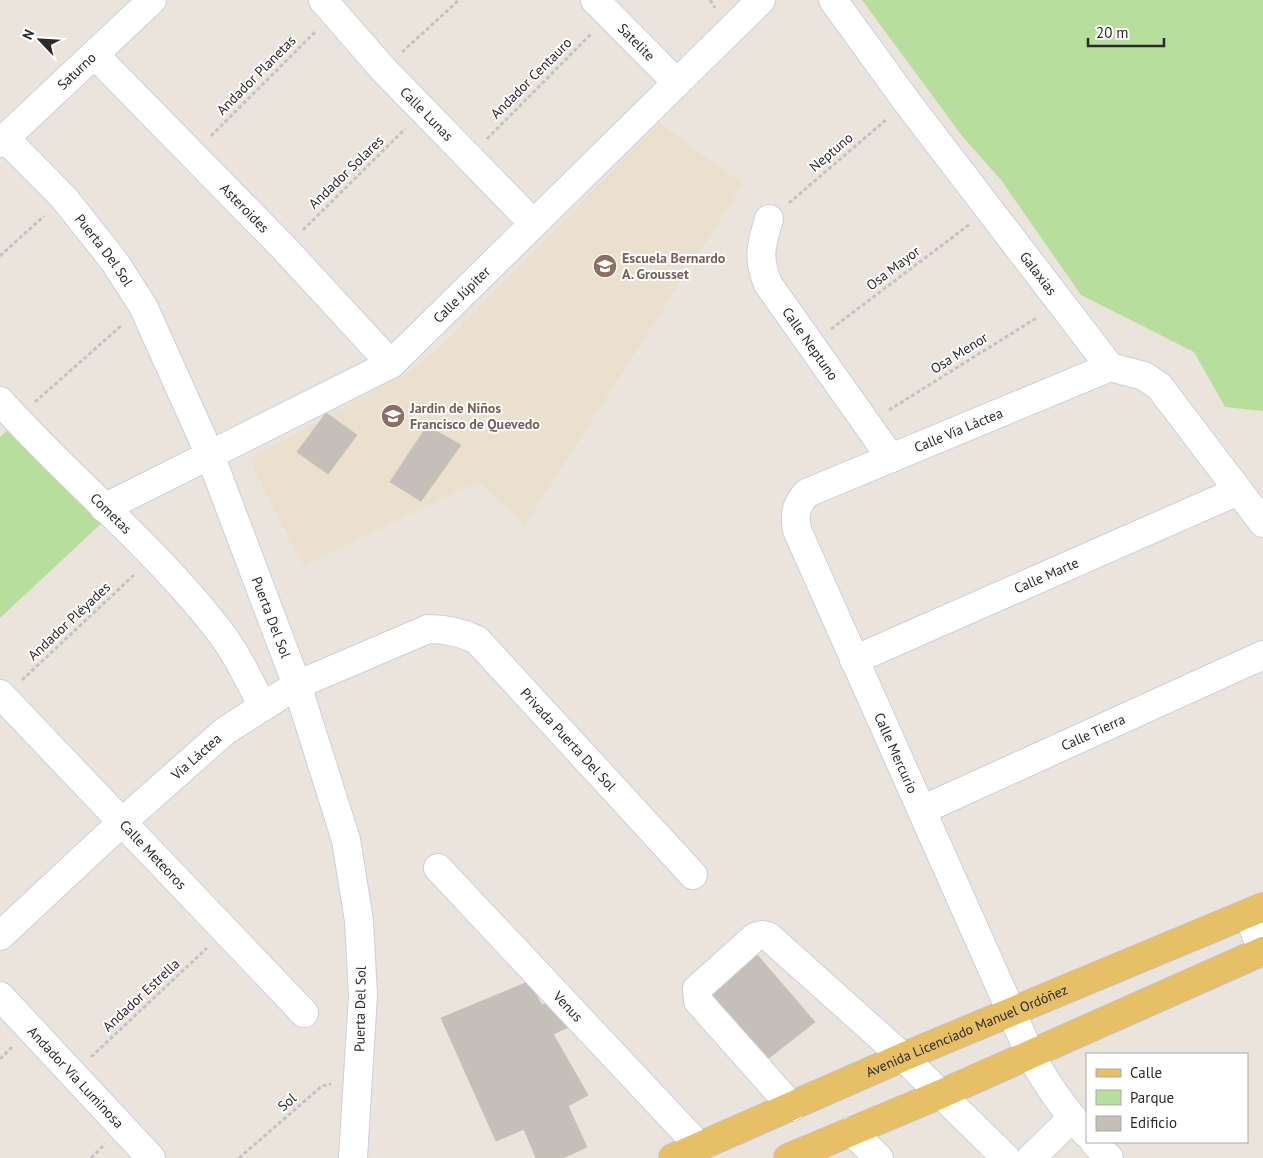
<svg xmlns="http://www.w3.org/2000/svg" width="1263" height="1158" viewBox="0 0 1263 1158" font-family="'PT Sans',sans-serif">
<style>
.education{fill:#ebe0ce}
.green{fill:#b8de9d}
.building{fill:#c4bfb8;stroke:#c6c0b7}
.lines{fill:none;stroke-linecap:round;stroke-linejoin:round}
.minor-casing{stroke:#cbcfdb;stroke-width:30}
.major-casing{stroke:#c3c3c3;stroke-width:30}
.path{stroke:#c3c3c3;stroke-width:3;stroke-dasharray:4 2.5;stroke-linecap:butt}
.minor{stroke:#fff;stroke-width:28}
.major{stroke:#e6bf67;stroke-width:28}
.labels{text-anchor:middle;stroke-width:4;stroke-linejoin:round;paint-order:stroke}
.street-label{font-size:14px;fill:#2a2a2a;stroke:#fff}
.education-label{font-size:14px;font-weight:bold;fill:#785e54;stroke:#fff;text-anchor:start}
</style>
<rect width="100%" height="100%" fill="#ebe4dd"/>
<path class="education" d="M659,123L743,184L525,525L478,481L304,566L249,459L407,373L439,348Z"/>
<path class="green" d="M862,0H1263V411L1225,407L1194,352L1081,295L1001,180L962,136Z
M11,427L104,521L0,618V437Z"/>
<path class="building" d="M326,413L357,435L328,474L297,452Z
M427,426L461,445L421,501L390,482Z
M753,950L815,1022L760,1065L700,997Z
M528,982L542,1005L555,999L576,1024L553,1034L588,1095L568,1106L587,1147L563,1158H536L524,1129L496,1141L441,1018Z"/>
<g class="lines">
<g class="minor-casing">
<g id="minor">
<path id="s1" d="M323,0L383,69L533,223"/>
<path id="s2" d="M595,0L677,83"/>
<path id="s3" d="M833,0L907,102L1110,367L1144,376L1159,386L1263,523"/>
<path id="s4" d="M95,55L284,248L391,364"/>
<path id="s5" d="M5,138L64,198L114,261L143,306L210,455L297,685L346,840L359,921L363,995L353,1158"/>
<path id="s6" d="M0,143L152,0"/>
<path id="s7" d="M769,219C761,246 757,257 768,284L891,458"/>
<path id="s8" d="M0,401C70,479 153,546 217,628C236,652 249,680 263,707"/>
<path id="s9" d="M104,508L391,364L761,0"/>
<path id="s10" d="M854,660L1238,491"/>
<path id="s11" d="M0,694L304,1013"/>
<path id="s12" d="M922,810L1263,655"/>
<path id="s13" d="M438,868L699,1146"/>
<path d="M1248,914L1263,953"/>
<path id="s14" d="M0,936L121,823L225,731L297,685L428,629C447,629 461,632 477,640L693,875"/>
<path id="s15" d="M0,996L151,1158"/>
<path d="M792,1107L698,1001L697,989L755,937L762,935L768,936L903,1057L1006,1158"/>
<path d="M851,1131L879,1158"/>
<path id="s16" d="M1087,1134C1064,1110 1046,1083 1030,1054L797,530C794,514 796,505 807,493L1110,367"/>
<path d="M1094,1142L1109,1158"/>
<path d="M1031,1158L1072,1118"/>
</g>
</g>
<g class="major-casing">
<g id="major">
<path id="s17" d="M673,1158L903,1057L1263,907"/>
<path d="M788,1158L941,1094L1263,951"/>
</g>
</g>
<path class="path" d="M710,0L715,8
M402,52L459,0
M211,136L316,31
M487,139L592,33
M789,203L887,119
M303,230L405,129
M0,256L44,216
M831,329L970,224
M35,402L122,325
M889,410L1038,317
M22,680L134,575
M91,1057L207,948
M0,1059L12,1047
M91,1158L105,1144
M239,1158L322,1086L331,1084"/>
<use href="#minor" class="minor"/>
<use href="#major" class="major"/>
</g>
<defs>
<g id="school-disc" transform="scale(1.25)"><circle r="9.5" fill="#8d6e63" stroke="#fff"/><path d="M0-5L7-2L0 1L-7-2ZM-4 1L0 2.5L4 1V4Q0 6-4 4Z" fill="#fff"/></g>
</defs>
<g fill-rule="evenodd">
<use href="#school-disc" x="605" y="266"/>
<use href="#school-disc" x="393" y="416"/>
</g>
<g class="labels">
<g class="street-label">
<text dy="5" stroke="none"><textPath href="#s2" startOffset="59">Satelite</textPath></text>
<text dy="5" stroke="none"><textPath href="#s6" startOffset="105">Saturno</textPath></text>
<text transform="translate(256 75) rotate(-45)" y="5">Andador Planetas</text>
<text transform="translate(531 78) rotate(-45)" y="5">Andador Centauro</text>
<text dy="5" stroke="none"><textPath href="#s1" startOffset="154">Calle Lunas</textPath></text>
<text transform="translate(831 152) rotate(-40)" y="5">Neptuno</text>
<text transform="translate(346 172) rotate(-44)" y="5">Andador Solares</text>
<text dy="5" stroke="none"><textPath href="#s4" startOffset="214">Asteroides</textPath></text>
<text dy="5" stroke="none"><textPath href="#s5" startOffset="150">Puerta Del Sol</textPath></text>
<text transform="translate(893 268) rotate(-37)" y="5">Osa Mayor</text>
<text dy="5" stroke="none"><textPath href="#s3" startOffset="342">Galaxias</textPath></text>
<text dy="5" stroke="none"><textPath href="#s9" startOffset="420">Calle Júpiter</textPath></text>
<text dy="5" stroke="none"><textPath href="#s7" startOffset="140">Calle Neptuno</textPath></text>
<text transform="translate(959 353) rotate(-32)" y="5">Osa Menor</text>
<text dy="5" stroke="none"><textPath href="#s16" startOffset="876">Calle Vía Láctea</textPath></text>
<text dy="5" stroke="none"><textPath href="#s8" startOffset="158">Cometas</textPath></text>
<text dy="5" stroke="none"><textPath href="#s10" startOffset="210">Calle Marte</textPath></text>
<text dy="5" stroke="none"><textPath href="#s5" startOffset="555">Puerta Del Sol</textPath></text>
<text transform="translate(69 621) rotate(-43)" y="5">Andador Pléyades</text>
<text dy="5" stroke="none"><textPath href="#s12" startOffset="188">Calle Tierra</textPath></text>
<text dy="5" stroke="none"><textPath href="#s14" startOffset="718">Privada Puerta Del Sol</textPath></text>
<text transform="translate(896 753) rotate(66)" y="5">Calle Mercurio</text>
<text dy="5" stroke="none"><textPath href="#s14" startOffset="266">Vía Láctea</textPath></text>
<text dy="5" stroke="none"><textPath href="#s11" startOffset="222">Calle Meteoros</textPath></text>
<text transform="translate(141 995) rotate(-43)" y="5">Andador Estrella</text>
<text dy="5" stroke="none"><textPath href="#s13" startOffset="190">Venus</textPath></text>
<text transform="translate(360 1009) rotate(-89)" y="5">Puerta Del Sol</text>
<text dy="5" stroke="none"><textPath href="#s17" startOffset="320">Avenida Licenciado Manuel Ordóñez</textPath></text>
<text dy="5" stroke="none"><textPath href="#s15" startOffset="111">Andador Vía Luminosa</textPath></text>
<text transform="translate(287 1102) rotate(-41)" y="5">Sol</text>
</g>
<g class="education-label">
<text x="622" y="263">Escuela Bernardo<tspan x="622" dy="16">A. Grousset</tspan></text>
<text x="410" y="413">Jardin de Niños<tspan x="410" dy="16">Francisco de Quevedo</tspan></text>
</g>
</g>
<rect x="1086" y="1053" width="162" height="90" fill="#ffffff" stroke="#aaaaaa"/>
<rect x="1096" y="1069" width="25" height="8" fill="#e6bf67" stroke="#aaaaaa"/>
<text x="1130" y="1078" font-size="15" fill="#2a2a2a">Calle</text>
<rect x="1096" y="1090" width="25" height="15" fill="#b8de9d" stroke="#aaaaaa"/>
<text x="1130" y="1103" font-size="15" fill="#2a2a2a">Parque</text>
<rect x="1096" y="1116" width="25" height="15" fill="#c4bfb8" stroke="#aaaaaa"/>
<text x="1130" y="1128" font-size="15" fill="#2a2a2a">Edificio</text>
<g transform="translate(40 40) rotate(295)" stroke="#ffffff" stroke-width="4" paint-order="stroke">
<path d="M0-4L9 19L0 12L-9 19Z" fill="#2a2a2a"/>
<text y="-8" font-size="14" font-weight="bold" text-anchor="middle" fill="#2a2a2a">N</text>
</g>
<path d="M1088 38v8h76v-8" fill="none" stroke="#2a2a2a" stroke-width="2.5"/>
<text x="1096" y="38" font-size="15" fill="#2a2a2a" stroke="#ffffff" stroke-width="4" paint-order="stroke">20 m</text>
</svg>
